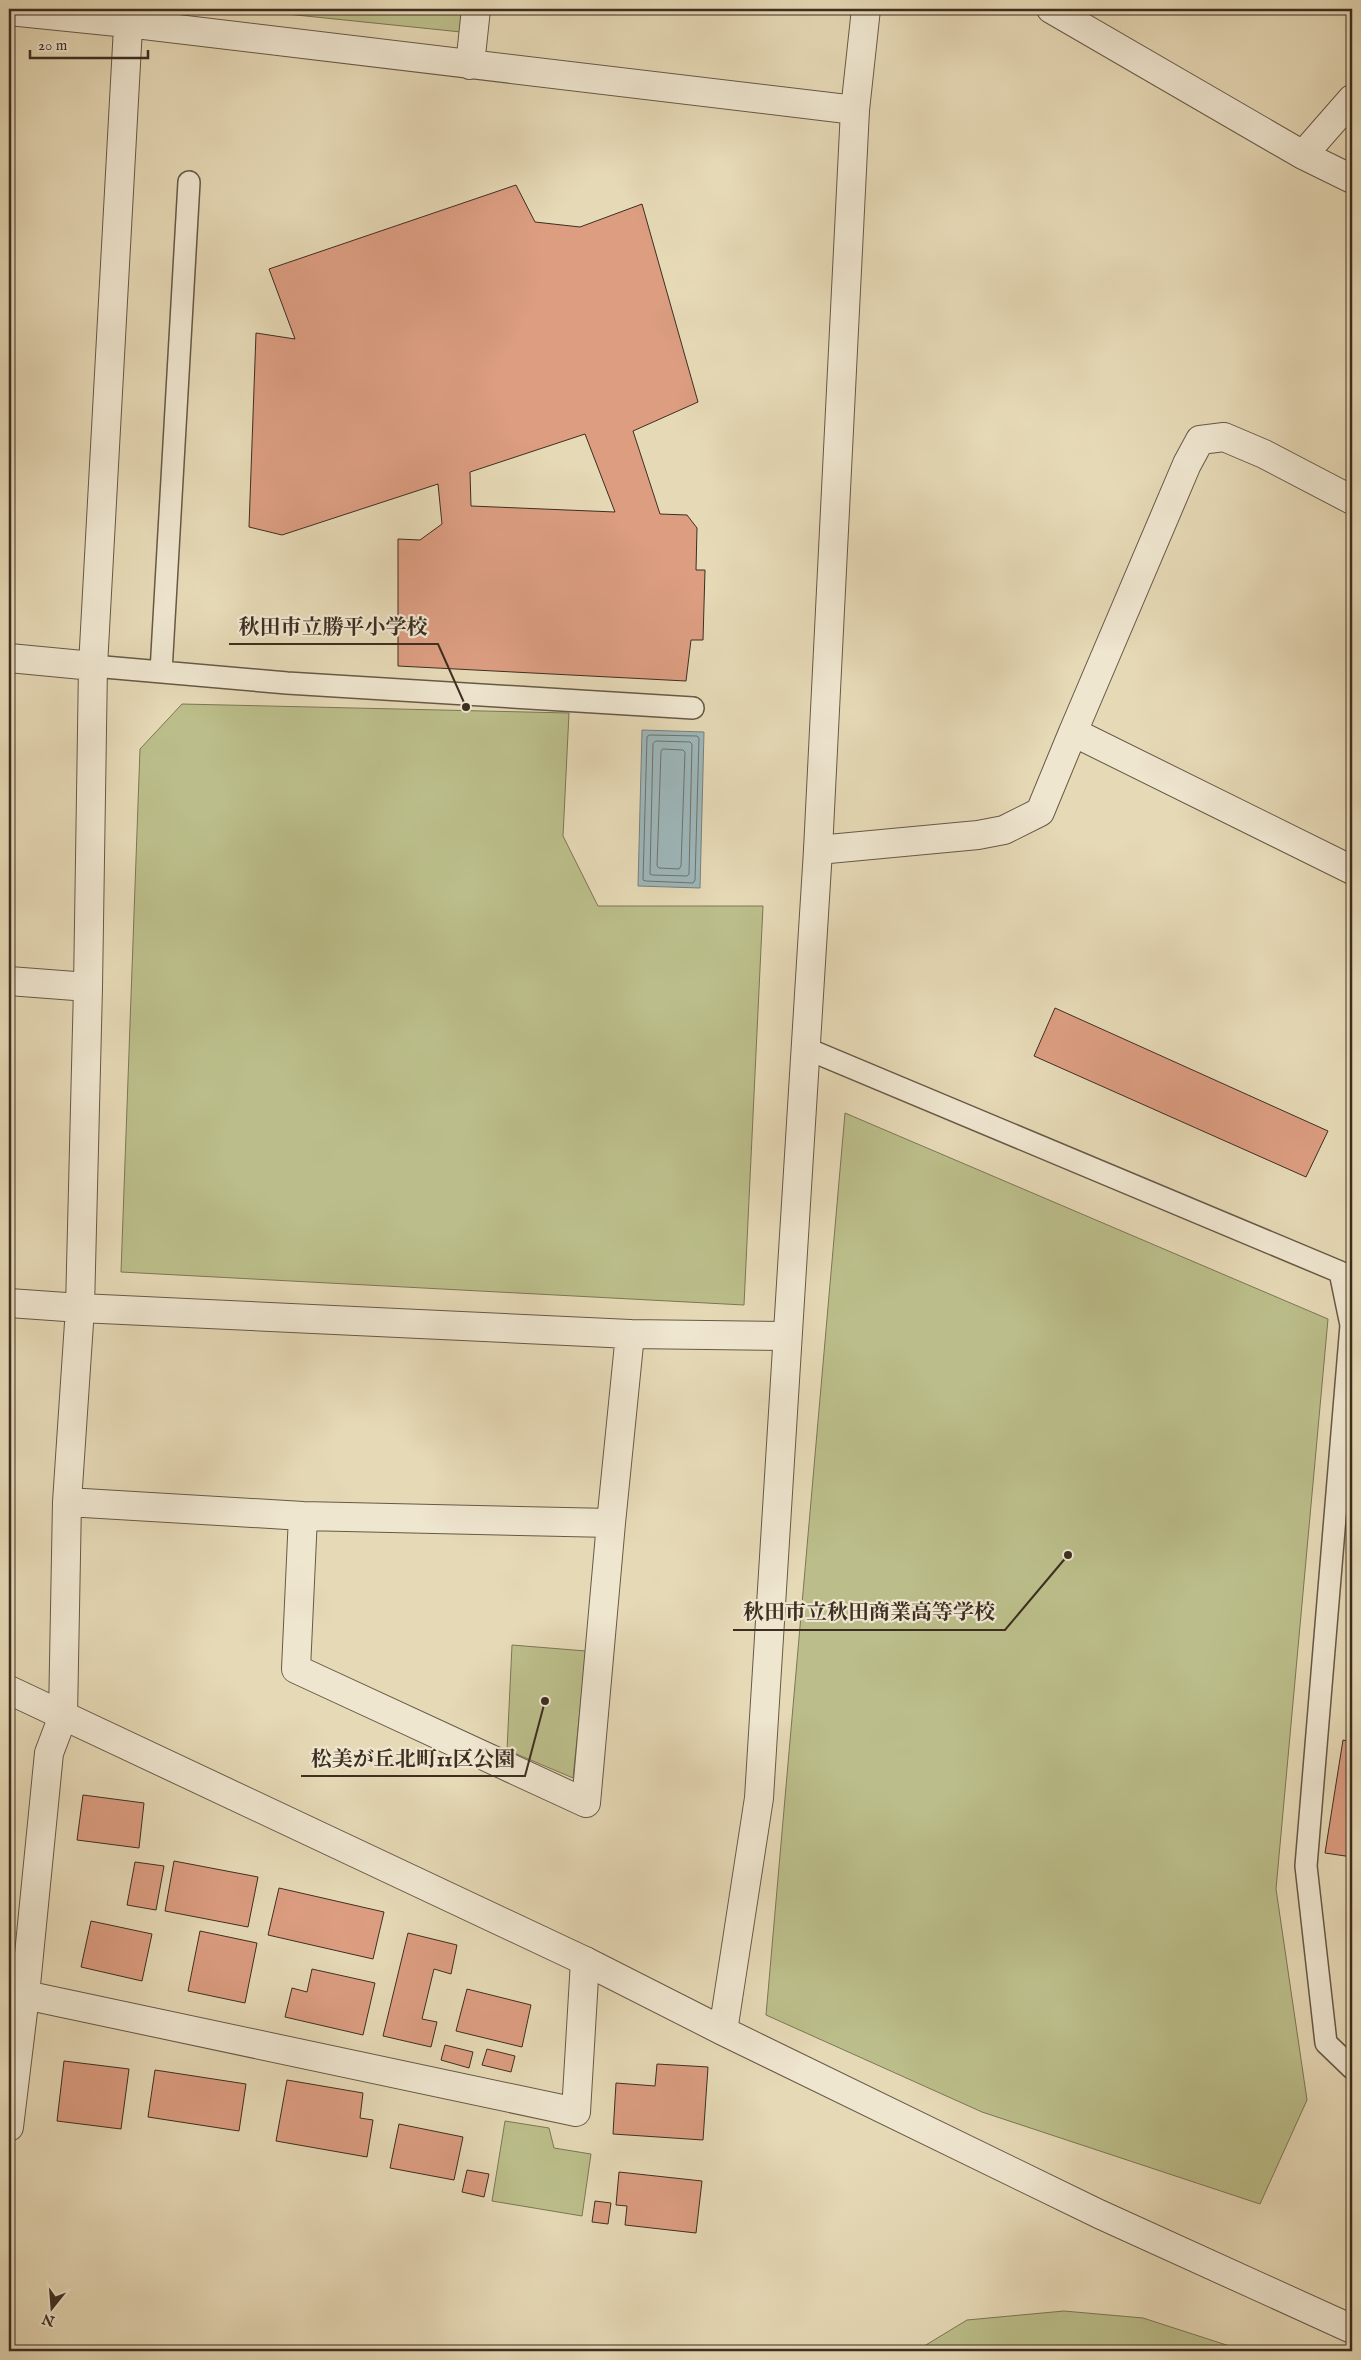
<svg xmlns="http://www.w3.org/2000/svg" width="1361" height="2360" viewBox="0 0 1361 2360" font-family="'IM FELL English','Noto Serif JP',serif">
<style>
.green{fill:#bbbe8a;stroke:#7c7656}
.water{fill:#9db7ba;stroke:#77807d}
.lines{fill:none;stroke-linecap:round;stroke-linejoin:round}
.shore{stroke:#6d726e;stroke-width:1}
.building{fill:#dc9d81;stroke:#3d2e21;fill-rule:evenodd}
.service-casing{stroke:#675946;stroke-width:24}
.minor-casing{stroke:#675946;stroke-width:30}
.tertiary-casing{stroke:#675946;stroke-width:30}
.service{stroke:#efe6d0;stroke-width:21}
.minor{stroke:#efe6d0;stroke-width:28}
.tertiary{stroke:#efe6d0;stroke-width:28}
.leader{fill:none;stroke:#3d2e21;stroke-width:2}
.callout-dot{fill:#3d2e21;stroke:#efe6d0;stroke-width:2}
.callout-label{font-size:21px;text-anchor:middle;font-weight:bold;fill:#3d2e21;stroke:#efe6d0;stroke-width:4.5;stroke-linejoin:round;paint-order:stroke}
</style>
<rect width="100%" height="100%" fill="#e6d9b6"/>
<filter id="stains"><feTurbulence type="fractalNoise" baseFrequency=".004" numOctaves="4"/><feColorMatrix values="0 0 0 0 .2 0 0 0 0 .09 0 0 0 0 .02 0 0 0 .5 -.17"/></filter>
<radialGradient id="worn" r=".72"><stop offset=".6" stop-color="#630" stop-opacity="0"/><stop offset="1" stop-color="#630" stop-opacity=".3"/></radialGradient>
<path class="green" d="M238,9H463L461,32Z
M182,704L569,713L563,836L598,906H763L744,1305L121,1272L140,749Z
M845,1113L1328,1319L1276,1889L1307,2100L1260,2204L982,2112L766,2015Z
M512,1645L586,1651L573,1778L507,1750Z
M505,2121L549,2128L554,2148L591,2154L582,2216L492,2201Z
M1064,2311L1143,2318L1245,2351H916L967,2320Z"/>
<path class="water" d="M642,730L704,732L700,888L638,886Z"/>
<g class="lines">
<path class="shore" d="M650,735L697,736L699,738L695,880L693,883L646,881L643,880L647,737Z
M656,741L690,742L692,744L689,874L687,876L652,875L650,874L653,744Z
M663,749L683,750L685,752L681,866L679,869L659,868L657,866L661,752Z"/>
</g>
<path class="building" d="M516,185L535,222L580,227L642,204L698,402L633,431L660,514L687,515L697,528L696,570H705L703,640H691L686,681L398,666V539L420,540L442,524L438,484L282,535L249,527L256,333L295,339L269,269ZM585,434L615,512L471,506L470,472Z
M1055,1008L1328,1131L1306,1177L1034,1056Z
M1343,1740L1352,1742V1857L1325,1853Z
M83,1795L144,1803L139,1848L77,1840Z
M174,1861L258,1877L248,1927L165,1911Z
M135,1862L164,1866L156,1910L127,1905Z
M279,1888L384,1912L373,1959L268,1935Z
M91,1921L152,1934L142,1981L81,1967Z
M200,1931L257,1943L245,2003L188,1991Z
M408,1933L457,1945L451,1974L434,1969L422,2019L437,2022L431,2047L383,2036Z
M312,1969L375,1983L363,2035L285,2017L292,1988L307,1992Z
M467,1989L531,2005L522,2047L456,2031Z
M445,2045L473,2052L469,2068L441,2060Z
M487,2049L515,2056L511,2072L482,2065Z
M64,2061L129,2069L121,2129L57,2121Z
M657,2064L708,2067L703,2140L613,2134L616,2083L655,2086Z
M155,2070L246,2084L239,2131L148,2117Z
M287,2080L363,2093L360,2118L373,2120L367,2157L276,2141Z
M399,2124L463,2137L454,2180L390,2168Z
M467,2170L489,2174L484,2197L462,2192Z
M619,2172L702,2181L696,2233L625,2225L627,2206L616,2205Z
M595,2201L611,2203L608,2224L592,2222Z"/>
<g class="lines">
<g class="service-casing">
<path id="service" d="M93,666L287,683L693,708
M161,672L189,182
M805,1048L1340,1272L1351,1325L1306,1866L1326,2043L1352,2068"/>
</g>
<g class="minor-casing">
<path id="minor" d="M129,9L93,666L88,987L80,1308L67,1502L63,1716L49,1753L25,1995L576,2112L585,1961
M1051,9L1303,155L1352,179
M9,11L127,23L855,110
M470,65L476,9
M1303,155L1352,99
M9,658L93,666
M1073,732L1187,464L1200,440L1224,437L1264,454L1352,500
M818,850L978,835L1004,830L1040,812L1073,732L1352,870
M9,981L88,987
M9,1303L80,1308L630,1334L787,1336
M67,1502L303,1516L611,1523L586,1803L296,1669L303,1516
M611,1523L630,1334
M9,2127L25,1995"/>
</g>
<g class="tertiary-casing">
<path id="tertiary" d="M9,1690L585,1961L723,2031L1099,2214L1352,2329
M723,2031L759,1798L818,850L855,110L866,9"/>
</g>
<use href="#service" class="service"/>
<use href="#minor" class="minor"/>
<use href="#tertiary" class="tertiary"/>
</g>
<path class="leader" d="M466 707L438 644H229M1068 1555L1005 1630H733M545 1701L525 1776H301"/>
<g class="callout-dot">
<circle cx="466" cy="707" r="5"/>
<circle cx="1068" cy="1555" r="5"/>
<circle cx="545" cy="1701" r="5"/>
</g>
<g class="callout-label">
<text x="333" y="634">秋田市立勝平小学校</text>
<text x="869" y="1619">秋田市立秋田商業高等学校</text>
<text x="413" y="1766">松美が丘北町11区公園</text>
</g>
<rect width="1361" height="2360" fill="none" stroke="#e6d9b6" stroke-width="30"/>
<rect x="10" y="10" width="1341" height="2340" fill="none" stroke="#3d2e21" stroke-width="2.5"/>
<rect x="15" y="15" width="1331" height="2330" fill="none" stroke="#3d2e21"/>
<g transform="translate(52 2308) rotate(197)" stroke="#efe6d0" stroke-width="4" paint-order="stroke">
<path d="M0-4L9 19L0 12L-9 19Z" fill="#3d2e21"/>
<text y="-8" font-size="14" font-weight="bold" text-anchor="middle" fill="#3d2e21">N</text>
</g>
<path d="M30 50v8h118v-8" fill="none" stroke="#3d2e21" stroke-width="2.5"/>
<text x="38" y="50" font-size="15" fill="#3d2e21" stroke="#efe6d0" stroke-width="4" paint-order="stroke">20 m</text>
<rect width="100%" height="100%" filter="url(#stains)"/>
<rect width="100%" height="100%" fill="url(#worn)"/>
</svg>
